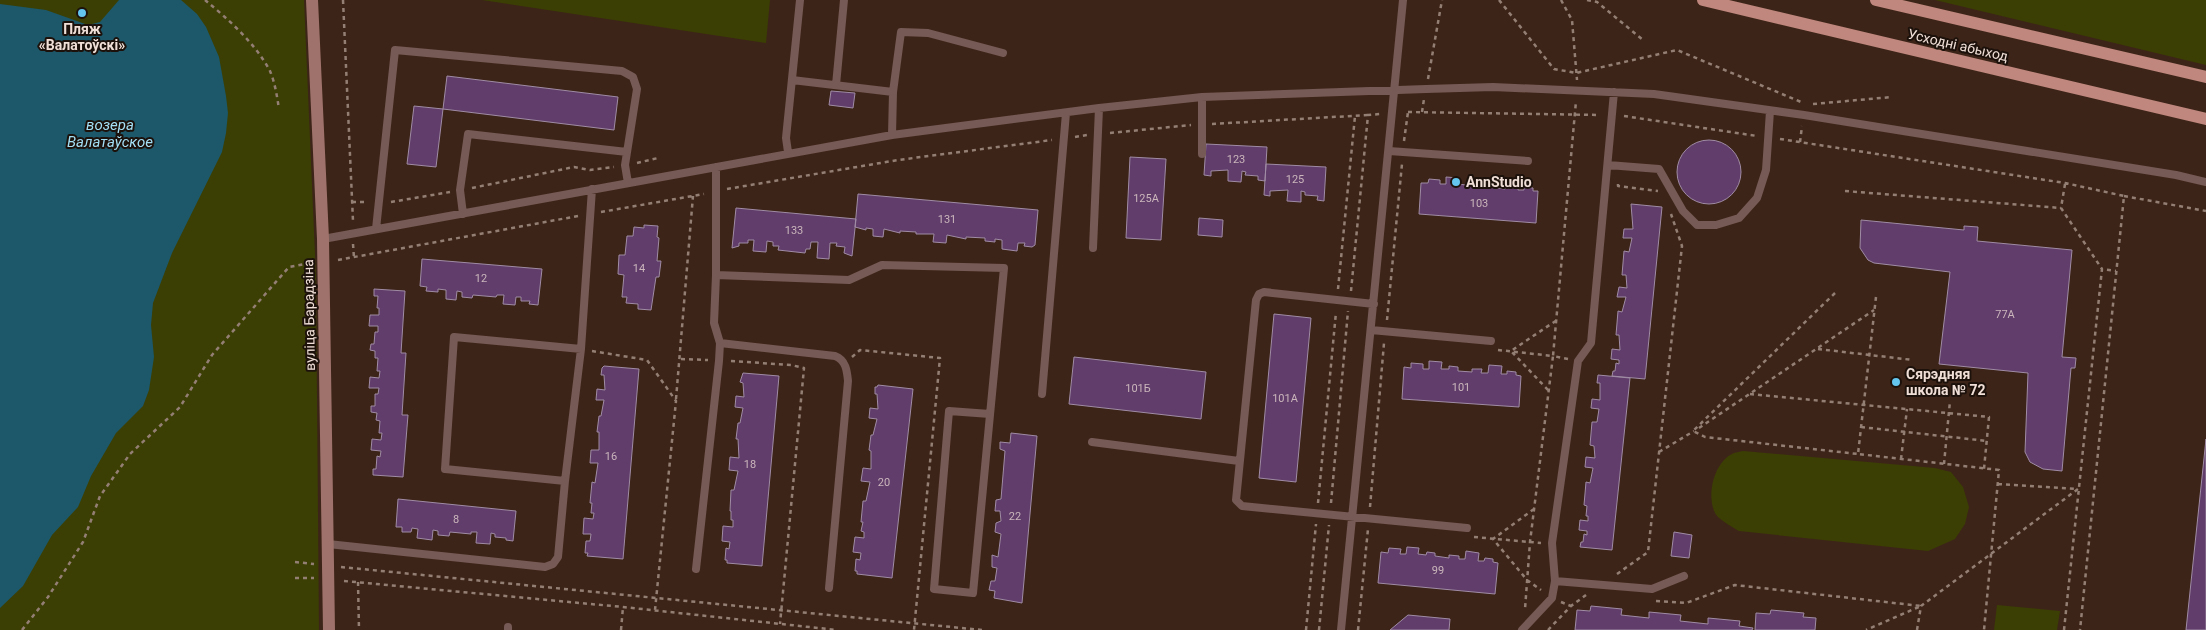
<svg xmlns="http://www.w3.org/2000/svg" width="2206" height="630" viewBox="0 0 2206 630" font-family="Roboto,sans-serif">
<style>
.green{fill:#3b3f04}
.water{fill:#1c586a}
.building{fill:#603d6a;stroke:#a08ca5}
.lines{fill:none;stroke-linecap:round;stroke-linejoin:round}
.path{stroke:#947f75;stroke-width:2.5;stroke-dasharray:4 4;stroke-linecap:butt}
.lane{stroke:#755a55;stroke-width:8}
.secondary{stroke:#9f736b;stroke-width:12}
.primary{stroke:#bf877d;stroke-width:12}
.poi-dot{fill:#64c5ee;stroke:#1c110b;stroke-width:2}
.labels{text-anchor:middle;stroke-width:4;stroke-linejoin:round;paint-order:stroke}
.number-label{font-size:11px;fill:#cbb6bc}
.poi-label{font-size:14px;font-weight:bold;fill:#efdfd7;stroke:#1c110b;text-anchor:start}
.street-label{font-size:14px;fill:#efdfd7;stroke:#1c110b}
.water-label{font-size:15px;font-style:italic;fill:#a3dff5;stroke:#1c110b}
</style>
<rect width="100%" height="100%" fill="#3d2418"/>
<path class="green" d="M0,0H304L316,278L319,630H0Z
M482,0H770L766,43Z
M1935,0H2206V65Z
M1743,451L1935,468L1951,472L1963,487L1969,507L1965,524L1955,539L1928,551L1739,531C1732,527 1723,522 1717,516C1705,500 1713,463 1732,454C1735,452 1740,452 1743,451Z
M1997,605L2060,611L2057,630H1994Z"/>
<path class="water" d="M119,0H181L197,14L206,27L219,57L226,96L228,113L226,133L222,152L172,253L153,303L151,325L154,357L149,390L143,406L116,433L91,476L78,507L52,535L23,586L0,608V4L46,10L88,25L100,22Z"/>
<path class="building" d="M447,76L618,97L614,130L443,109L436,167L407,164L414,106L443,109Z
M831,91L855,93L853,108L829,105Z
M1677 172a32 32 0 1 1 64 0a32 32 0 1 1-64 0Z
M1206,144L1267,147L1265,181L1258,180V176L1245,175L1246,172L1242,171L1241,182L1228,181V170L1211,171V176L1204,175Z
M1130,157L1166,159L1161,240L1126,238Z
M1266,164L1326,167L1324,201L1317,200L1318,196L1305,195V192L1301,191V202L1287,201L1288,190L1270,191V196L1264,195Z
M1446,177L1458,178V184L1466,185L1467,182H1475L1474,186L1489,187V184L1499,185L1498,188L1505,189L1506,180L1519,181L1518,190H1524V187L1533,188V191H1538L1536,223L1419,214L1421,183H1428L1429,179L1440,180V184H1446Z
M858,194L1038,210L1035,245L1032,247L1024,246L1025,243H1018L1017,251L1002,249V240L995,239V242L985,241V238L966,237V239L947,235L946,243L933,242L934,234H916V232L900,231V233L884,229L883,237L873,236V229L866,228V230L855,227Z
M1631,204L1662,207L1645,379L1612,376L1613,371H1615L1616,363L1619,364V360L1611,359L1612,349L1620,350L1619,335H1616L1618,311L1622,312L1626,297H1617L1619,287L1627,288L1626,275H1622L1624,251L1629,252L1632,238H1623L1624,229H1633Z
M736,208L856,219L852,256L844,253L845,247L836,246L837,243H830L829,259L817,258L818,242H811L810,249H806L805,253L778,250L779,246H773V242L767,241L766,252L753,251L754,240H748V243H739V246L732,248Z
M1199,218L1223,220L1222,237L1198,235Z
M1861,220L1964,230V226L1978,227L1977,241L2072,250L2062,357L2076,358L2075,368H2071L2062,471L2043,469L2030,462L2025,452L2028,373L1939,364L1950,272L1874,263L1868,260L1860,248Z
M644,225L658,226L657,237L659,238L657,261H661L659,277H656L651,310L638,309V304L626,303L627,297H622L624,275L618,274L619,255H625L627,236H633L634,227L644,228Z
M422,259L542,269L538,305L529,304L530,301H521V297H516L515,305L503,304L504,295H497L496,297L473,295L472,298L462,297V292L457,291L456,300L446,299V290L438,289V292L426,291L427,287L420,286Z
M374,289L405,291L401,353H406L402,415H408L403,477L373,475V469H376L377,456L380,457L381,451L371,450L372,439L381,440L382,433H379L380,421L376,420L377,413L371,412V406H375V394H378L379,388H369L370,377L379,378L380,371H377L378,358H375V351L370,350L371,344H374L375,332H378V326H369L370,315H379V308H377L378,296H374Z
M1274,314L1311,318L1296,482L1259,478Z
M1074,357L1206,372L1201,419L1069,404Z
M1429,361L1442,362L1441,369H1449V366L1458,367V371L1472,372V369H1482L1481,373H1488L1489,365L1502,366L1501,374H1507V371L1516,372V375L1521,376L1519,407L1402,399L1404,367L1411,368V363L1423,364V369H1429Z
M604,366L639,369L623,559L587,556L588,553H585L586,541H590L591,534H583L584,518L593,519L594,513H591L592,503H590L592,482L595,483L598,463H590L591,450H599V432H597L599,416H601L604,400H596L597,389L605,390L604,375H601L602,368Z
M743,373L779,376L762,566L727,563V560H725L726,548L729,549L730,542L722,541L723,526L733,527V520H731V511H730L731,490H734L738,471L729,470L730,457L739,458L738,439H736L738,423H740L743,408L735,407L736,396L744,397L743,383L740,382Z
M1598,375L1630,378L1612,550L1580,547L1581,542H1583L1584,534L1587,535V531L1579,530L1580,520L1588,521V516H1586L1587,506L1584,505L1586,482L1590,483L1593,468L1585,467L1586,457L1595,458L1594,446L1590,445L1592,422H1597L1599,409L1591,408L1592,399L1600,400V383H1597Z
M878,385L913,389L892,578L857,574V571H855L856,559L860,560L861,553L853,552L855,537L864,538V532L861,531L863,522H861L863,501H866L870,482L861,481L863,468L871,469V451L869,450L871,435H873L877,419L869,418L870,408L878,409L877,394H875V387H877Z
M1011,433L1037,436L1022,603L994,598L995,591L989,590L991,581H995L997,568L992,567V555L998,557L1001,534L995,532L996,523L1001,521L1000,511H995L996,500L1001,499L1005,451L1000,449V442L1010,443Z
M2206,439V630H2186Z
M398,499L516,511L513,541L506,540V538L495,537V534L491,533L490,544L476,543L477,532H471V534L450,532L449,536L438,535V531L433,530L432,540L417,538L418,529L412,528L411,532H402V527H396Z
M1674,532L1692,535L1689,558L1671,556Z
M1407,547L1419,548L1418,554L1426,555L1427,552L1435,553V556L1449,558V555L1459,556V559H1465L1466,551L1479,553L1478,561H1484L1485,558L1493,559V562L1498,563L1495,594L1378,583L1381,552L1388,553L1389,548L1401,549L1400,554H1406Z
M1591,606L1622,609L1621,615L1649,618V612L1681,615L1680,621L1708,624V618L1740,621L1739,626L1753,628L1752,630H1575L1577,610L1590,611Z
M1771,610L1804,613L1803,617L1816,618L1815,630H1755L1756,613L1770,614Z
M1408,615L1450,619L1449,630H1390Z"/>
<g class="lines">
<path class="path" d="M205,0C228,19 256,44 270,71C275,83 277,96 279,109
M343,0L353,221
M1499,0L1554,69L1576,73L1677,50L1801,102
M1561,0L1572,20L1577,80
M1587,0L1597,2L1643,40
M1428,79L1442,0
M1813,104L1892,97
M1408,112L1600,115
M1422,112L1424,99
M1624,116L1757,136
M1212,124L1368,115
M1110,133L1191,125
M1075,137L1087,135
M1780,139L2065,183L2124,196L2080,630
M1404,141L1408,112
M1800,142L1802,126
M637,163L658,158
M1618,184V186L1658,191
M2065,184L2061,208L2102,269
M472,188L574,167L590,170L614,167
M727,189L898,160L1052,140
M1845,191L2061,208
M2124,196L2206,211
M352,202H368
M391,202L450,192
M601,212L704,194
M353,244L354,258
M338,260L578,216
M1338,289L1355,116
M1351,291L1368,115L1380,114
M1835,293L1693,431L1705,437L1858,454
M1876,297L1858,454L1999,470L1984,630
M1387,320L1402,164
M1818,349L1913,360
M1498,350L1553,356L1530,542L1525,609
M592,351L647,360L676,401L655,610
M852,357L860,350L940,358L914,630
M681,359L708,360
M1568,359L1553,356L1576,101
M731,361L791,365L804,368L780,624
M1548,390L1511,351L1557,320
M1750,394L1989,417L1984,469
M676,399L693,196
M1861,427L1987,441
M1699,428L1874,310
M1659,452L1694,431
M1901,459L1907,409
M1944,464L1950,401
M1998,484L2077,489
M1318,503L1336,312
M1331,503L1348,311
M1370,507L1384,343
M1534,509L1493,539L1527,580L1541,590
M1474,537L1541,543
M295,562L314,564
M341,567L982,630
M1617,574L1648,552L1682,246L1671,214
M295,578H314
M344,581L623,607L837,630
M358,582L359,630
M1656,601L1686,603L1735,585L1921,606L1866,630
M1561,602L1571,606
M22,630L48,597L83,542L100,496L130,454L180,407L212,355L289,267L310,263
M621,630L623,607
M1306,630L1316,524
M1319,630L1329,525
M1358,630L1368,529
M1548,630L1571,606L1586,595
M1917,630L1921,606L2078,489
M2064,630L2102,269L2116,271"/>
<path class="lane" d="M792,80L893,92
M836,85L844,0
M892,135L893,92L901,32L928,33L1003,53
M1389,151L1528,161
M788,152L786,138L800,0
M1202,154V97
M1608,165L1659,169L1683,211L1697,225H1716L1739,218L1757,198L1766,170L1770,111
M716,167V275L849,280L882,265L1004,268L973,593L934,589L949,411L990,414
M463,214L460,190L468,134L627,152
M376,229L395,50L622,71L633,77L637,89L625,165L628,183
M323,239L892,135L1099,108L1202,97L1426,89L1493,87L1654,94L1804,115L2176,175L2206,182
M1093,248L1099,108
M1374,304L1264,292L1259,294L1256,300L1236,500L1242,506L1467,528
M1371,330L1491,341
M720,343L835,356C846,360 847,371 848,381L829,588
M581,349L454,337L445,469L565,481L581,349L592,189
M1042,394L1066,113
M1092,442L1239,461
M328,544L545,567L553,564L558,557L565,481
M696,569L719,361L720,343L714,323L716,275
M1555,581L1652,589L1684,576
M508,630V627
M1341,630L1403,0
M1522,630L1552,598L1555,581L1552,543L1578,361L1591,343L1614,92"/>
<path class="secondary" d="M312,0L323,239L329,630"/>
<path class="primary" d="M1703,0L2206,119
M1876,0L2206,77"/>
</g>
<g class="poi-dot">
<circle cx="82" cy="13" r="5"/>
<circle cx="1456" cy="182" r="5"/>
<circle cx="1896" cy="382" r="5"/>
</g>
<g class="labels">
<g class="number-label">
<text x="1236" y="163">123</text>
<text x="1295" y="183">125</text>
<text x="1146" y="202">125А</text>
<text x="1479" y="207">103</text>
<text x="947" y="223">131</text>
<text x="794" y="234">133</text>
<text x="639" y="272">14</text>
<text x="481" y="282">12</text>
<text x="2005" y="318">77А</text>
<text x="1461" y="391">101</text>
<text x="1138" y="392">101Б</text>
<text x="1285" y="402">101А</text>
<text x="611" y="460">16</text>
<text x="750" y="468">18</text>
<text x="884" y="486">20</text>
<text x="1015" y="520">22</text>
<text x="456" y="523">8</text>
<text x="1438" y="574">99</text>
</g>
<g class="poi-label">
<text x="82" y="34" text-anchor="middle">Пляж<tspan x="82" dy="16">«Валатоўскі»</tspan></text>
<text x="1466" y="187">AnnStudio</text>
<text x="1906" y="379">Сярэдняя<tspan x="1906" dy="16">школа № 72</tspan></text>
</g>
<g class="street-label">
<text transform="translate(1958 45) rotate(13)" y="5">Усходні абыход</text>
<text transform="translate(309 315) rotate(-91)" y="5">вуліца Барадзіна</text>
</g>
<g class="water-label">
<text x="110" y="130">возера<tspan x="110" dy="17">Валатаўское</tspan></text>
</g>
</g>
</svg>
